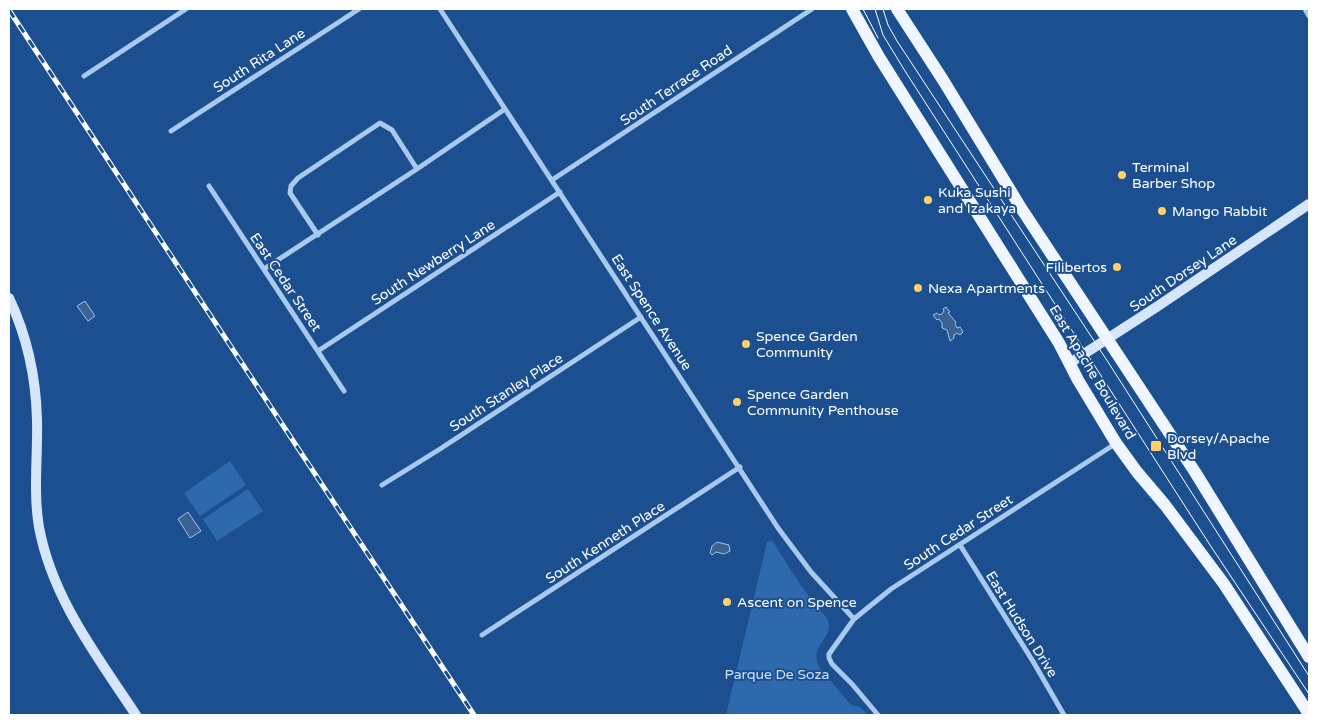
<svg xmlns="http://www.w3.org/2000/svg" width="1318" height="724" viewBox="0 0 1318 724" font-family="'Varela Round',sans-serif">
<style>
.green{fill:#2e69ad}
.water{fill:#3c6290;stroke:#9cc4f0}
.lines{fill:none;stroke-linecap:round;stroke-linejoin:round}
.street{stroke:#a9c9ee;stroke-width:5}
.secondary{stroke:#d6e6fa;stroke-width:10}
.primary{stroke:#f0f6ff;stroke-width:12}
.tram{stroke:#fff;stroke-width:1}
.rail-casing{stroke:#fff;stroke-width:5}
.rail{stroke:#1b4f8f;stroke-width:3;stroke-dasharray:9;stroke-linecap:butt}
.poi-dot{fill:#ffd166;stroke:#1b4f8f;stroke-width:2}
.labels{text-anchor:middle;stroke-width:4;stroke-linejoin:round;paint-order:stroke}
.street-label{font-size:14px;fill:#fff;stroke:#1b4f8f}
.poi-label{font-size:14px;fill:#fff;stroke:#1b4f8f;text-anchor:start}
.park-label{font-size:14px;fill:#cfe3fa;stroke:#1b4f8f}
</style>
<rect width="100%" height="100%" fill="#1b4f8f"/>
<path class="green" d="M230,461L246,485L200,516L184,493Z
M248,489L263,511L217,541L203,519Z
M772,540C786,562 799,585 816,605C820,610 828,617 829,624C830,641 809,646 819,667L851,705L860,707L868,715H726L767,542Z"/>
<path class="water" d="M85,301L95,316L88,321L77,306Z
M946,307L950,312L948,313L956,322L955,324L957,328L960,327L963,332L960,335L957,333L954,335V338L950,341L947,330L942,328V323L939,319L937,320L933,315L937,313L939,315L942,314L944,311L943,309Z
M188,512L201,531L190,538L178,519Z
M717,542L729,545L730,551L724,554L716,552L712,555L710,553L712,546Z"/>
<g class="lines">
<path class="street" d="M440,9L778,528L811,572L854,619
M1305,9L1309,16
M84,76L186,9
M171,131L359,9
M552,180L812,9
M209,186L344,391
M318,235L290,193L291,186L298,178L380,123L392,130L417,169
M264,269L417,169L505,109
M318,351L560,192
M382,485L440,449L641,317
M960,545L1034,663L1064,715
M482,635L740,467
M878,715L852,684L832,664L829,658V654L854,619L891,589L1115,444"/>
<path class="secondary" d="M9,298C27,336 36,378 37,420C38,455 33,492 39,527C52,598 97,656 136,715
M1070,363L1158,306L1309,204"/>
<path class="primary" d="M852,9L879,57L1059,343L1078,380L1116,443L1137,472L1165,505L1224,584L1309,714
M897,9L943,80L1021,208L1195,472L1309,657"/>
<path class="tram" d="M863,9L878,38
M875,9L883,35L905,71L1210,545L1309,694
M883,9L888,25L897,41L1108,362L1309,676"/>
<g class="rail-casing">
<path id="rail" d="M9,10L474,715"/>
</g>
<use href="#rail" class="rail"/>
</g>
<g class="poi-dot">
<circle cx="1122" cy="175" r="5"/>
<circle cx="928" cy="200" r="5"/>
<circle cx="1162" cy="211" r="5"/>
<circle cx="1117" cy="267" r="5"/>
<circle cx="918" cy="288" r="5"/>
<circle cx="746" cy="344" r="5"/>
<circle cx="737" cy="402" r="5"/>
<rect x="1150" y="440" width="12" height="12" rx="2.5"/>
<circle cx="727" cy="602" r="5"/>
</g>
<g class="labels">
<g class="street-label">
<text transform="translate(259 60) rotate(-33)" y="5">South Rita Lane</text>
<text transform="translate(676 85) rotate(-34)" y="5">South Terrace Road</text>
<text transform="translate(433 262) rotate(-33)" y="5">South Newberry Lane</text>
<text transform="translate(1183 273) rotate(-34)" y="5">South Dorsey Lane</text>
<text transform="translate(286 282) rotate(56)" y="5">East Cedar Street</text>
<text transform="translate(652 312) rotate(57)" y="5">East Spence Avenue</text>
<text transform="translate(1093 372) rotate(59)" y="5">East Apache Boulevard</text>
<text transform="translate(506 392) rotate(-33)" y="5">South Stanley Place</text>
<text transform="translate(958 532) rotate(-33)" y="5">South Cedar Street</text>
<text transform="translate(605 542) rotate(-33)" y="5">South Kenneth Place</text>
<text transform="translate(1022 624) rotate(58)" y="5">East Hudson Drive</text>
</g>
<g class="poi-label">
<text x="1132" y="172">Terminal<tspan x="1132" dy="16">Barber Shop</tspan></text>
<text x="938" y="197">Kuka Sushi<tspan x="938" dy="16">and Izakaya</tspan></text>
<text x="1172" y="216">Mango Rabbit</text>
<text x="1107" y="272" text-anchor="end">Filibertos</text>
<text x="928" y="293">Nexa Apartments</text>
<text x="756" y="341">Spence Garden<tspan x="756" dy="16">Community</tspan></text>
<text x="747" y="399">Spence Garden<tspan x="747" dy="16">Community Penthouse</tspan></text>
<text x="1167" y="443">Dorsey/Apache<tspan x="1167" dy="16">Blvd</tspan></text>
<text x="737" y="607">Ascent on Spence</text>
</g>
<g class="park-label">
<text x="777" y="679">Parque De Soza</text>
</g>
</g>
<rect width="1318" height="724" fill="none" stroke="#ffffff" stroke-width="20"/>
</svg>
